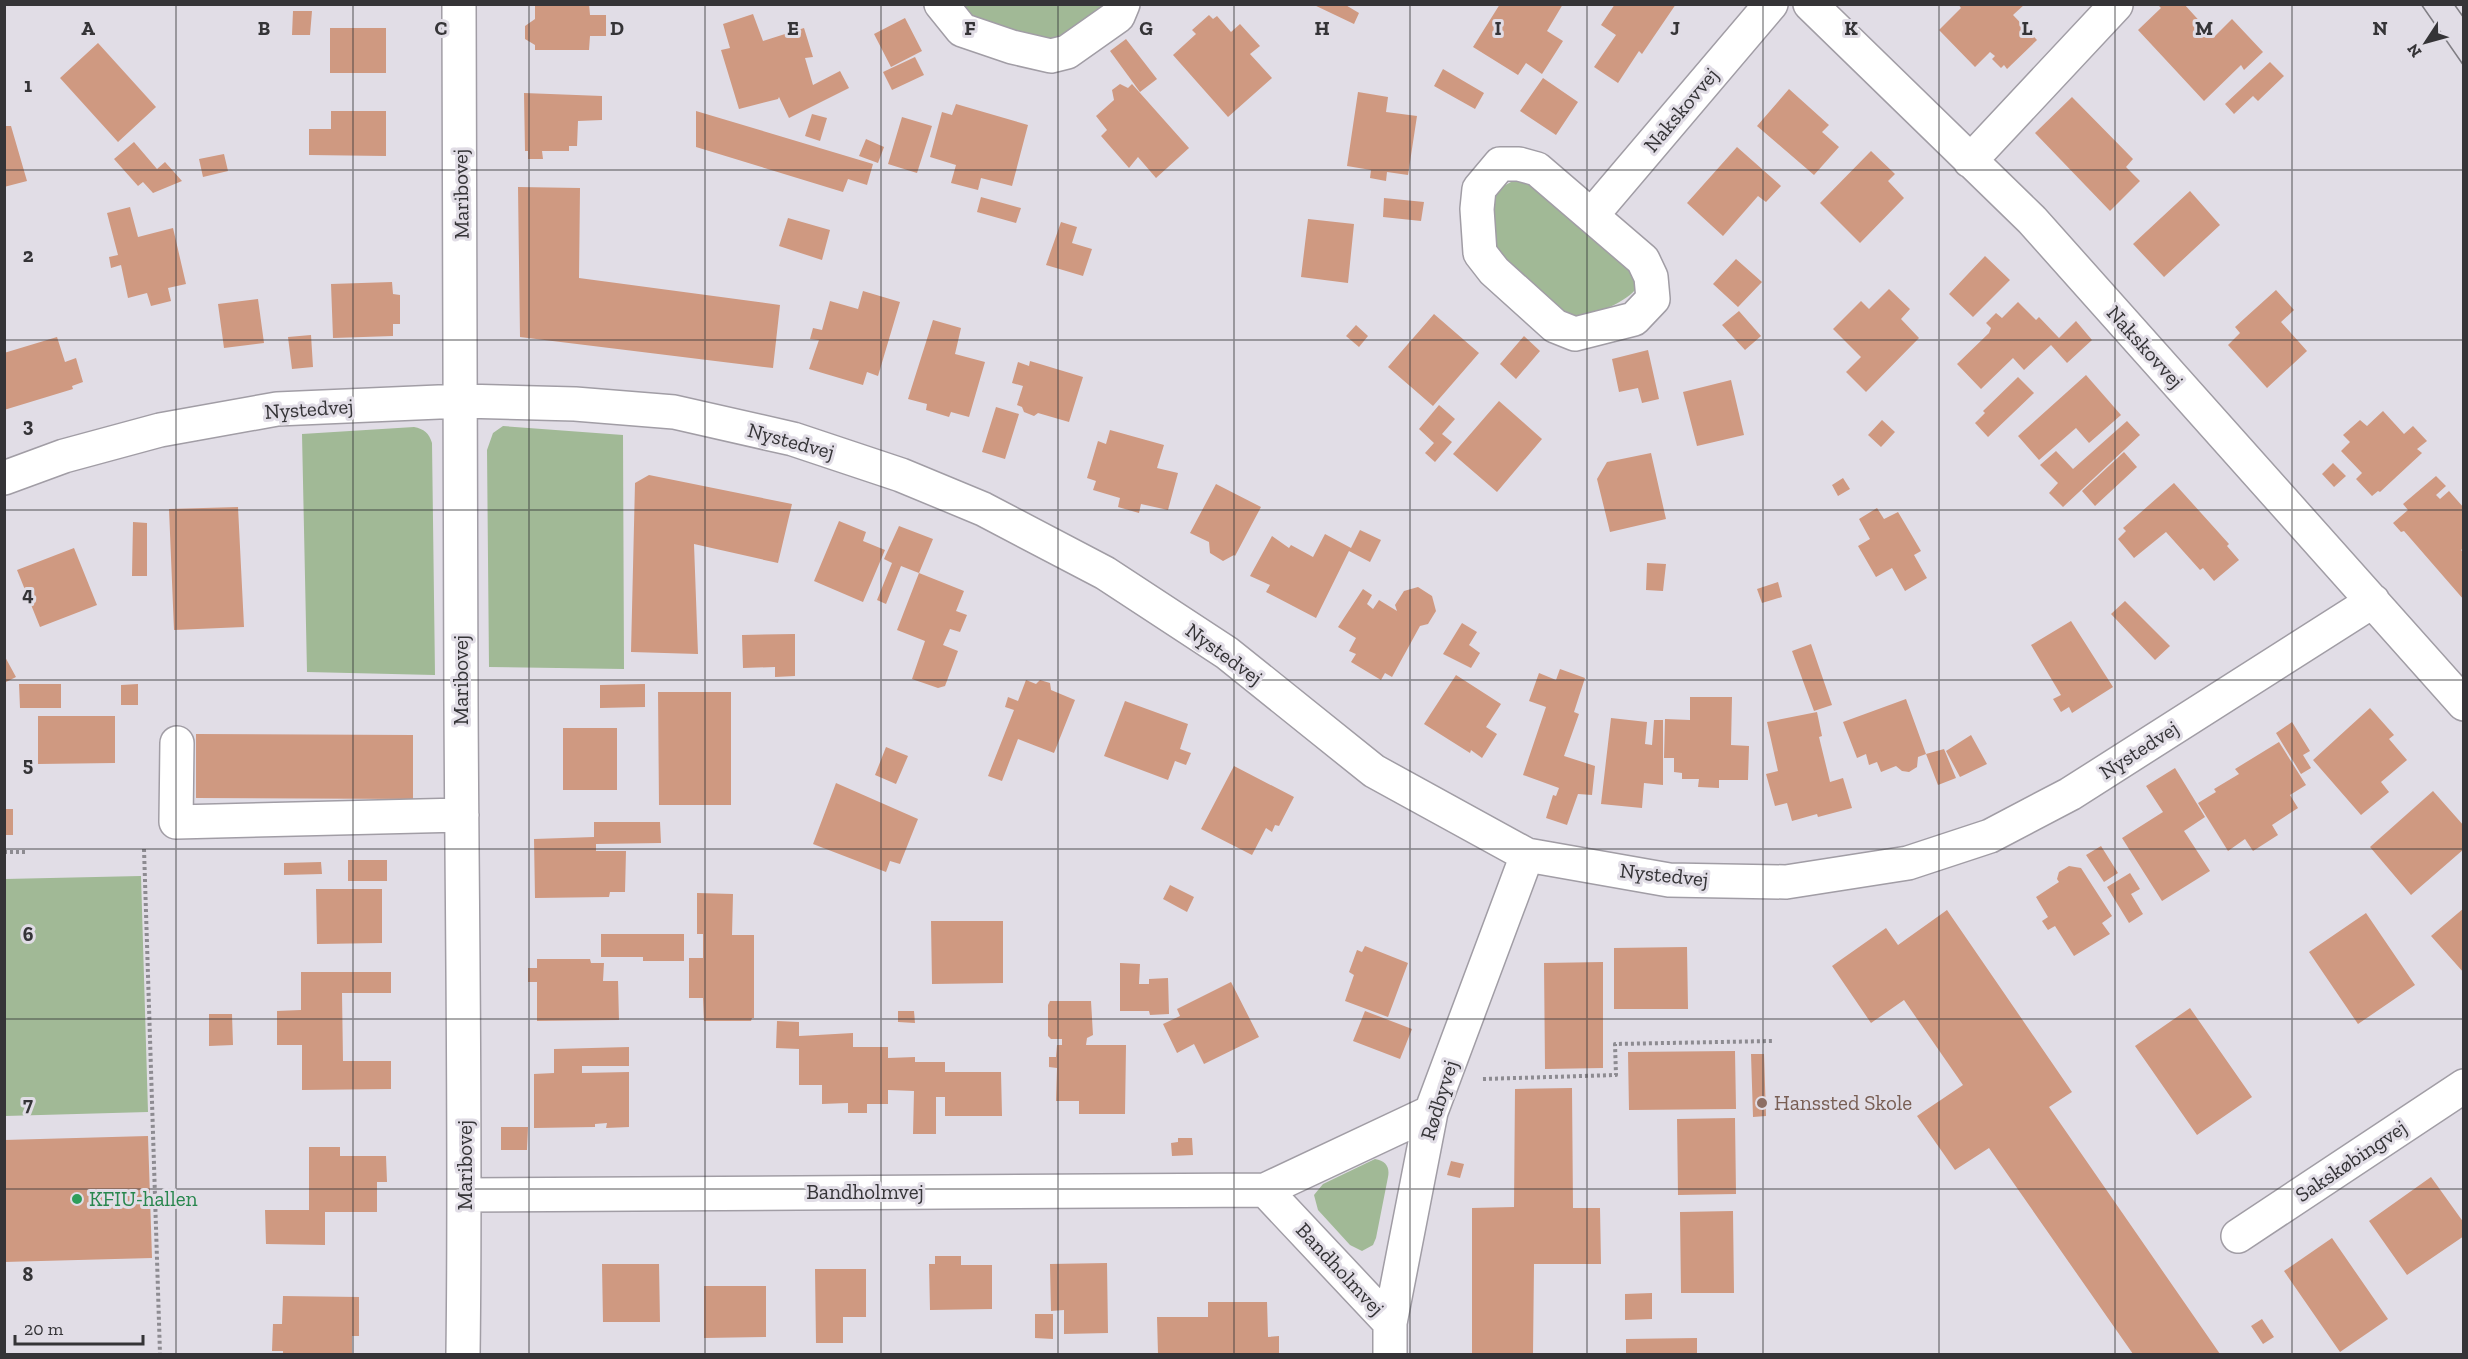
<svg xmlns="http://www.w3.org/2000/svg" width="2468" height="1359" viewBox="0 0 2468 1359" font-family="'Zilla Slab',serif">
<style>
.green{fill:#a1b996}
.building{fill:#cf9981}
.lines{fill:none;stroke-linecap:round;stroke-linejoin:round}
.minor-casing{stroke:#a19da5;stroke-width:36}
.path{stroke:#8d8b91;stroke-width:4;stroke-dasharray:3 3;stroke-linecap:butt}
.minor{stroke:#fff;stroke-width:33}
.tram{stroke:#807e84;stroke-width:1.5}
.grid{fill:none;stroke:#353437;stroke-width:1.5;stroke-opacity:0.55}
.education-dot{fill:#8d6e63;stroke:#e1dde6;stroke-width:2}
.leisure-dot{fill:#2e9e5b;stroke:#e1dde6;stroke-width:2}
.labels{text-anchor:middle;stroke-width:6;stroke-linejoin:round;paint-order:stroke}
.street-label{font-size:21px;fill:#353437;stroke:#e1dde6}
.education-label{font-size:21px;fill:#785e54;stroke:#e1dde6;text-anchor:start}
.leisure-label{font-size:21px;fill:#27864d;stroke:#e1dde6;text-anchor:start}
.grid-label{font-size:20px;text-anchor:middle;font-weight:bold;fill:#353437;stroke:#e1dde6;stroke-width:6;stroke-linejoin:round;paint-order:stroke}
</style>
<rect width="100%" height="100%" fill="#e1dde6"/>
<path class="green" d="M954,5H1106L1066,35L1051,40L957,15Z
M1526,180L1626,263L1635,278V290C1622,305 1586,319 1566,315L1499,256L1491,245L1490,207L1500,188L1511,182Z
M503,426L623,435L624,669L489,667L487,450L493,433Z
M414,427C424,429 429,433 432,443L435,675L307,672L302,434Z
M141,876L148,1112L5,1116V879Z
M1375,1159C1386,1161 1390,1167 1388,1177L1376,1238L1373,1245L1362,1251L1350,1245L1318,1210L1314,1195L1323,1184Z"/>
<path class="building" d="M535,4H589L590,15H606V36H590L589,50H535V45L525,39V26L535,19Z
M1312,4H1344L1359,13L1354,24Z
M1500,4H1563L1547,31L1563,41L1542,74L1526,63L1518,75L1473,47Z
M1615,4H1676L1642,54L1639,51L1618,83L1594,67L1616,35L1601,25Z
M1958,4H2025L2013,15L2037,40L2007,69L2004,65L2001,68L1992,59L1995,56L1990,52L1975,67L1939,30L1961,8Z
M2157,4H2184L2214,37L2232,19L2263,52L2244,70L2241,65L2204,101L2138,30L2161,8Z
M293,11H312L310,35H292Z
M753,14L763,41L804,28L813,57L805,58L813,85L840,71L849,88L789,118L779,97L778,99L739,109L721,50L730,48L723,24Z
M1209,15L1213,19L1217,16L1231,32L1240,24L1260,46L1250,54L1272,78L1228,117L1173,55L1196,34L1192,30Z
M905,18L922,51L891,67L874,34Z
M330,28H386V73H330Z
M1126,39L1157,79L1140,92L1110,51Z
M98,43L156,107L118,142L60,78Z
M915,57L924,75L892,90L883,72Z
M2270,62L2284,76L2258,101L2253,96L2234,114L2225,104Z
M1443,69L1484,93L1475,109L1434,86Z
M1543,78L1578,102L1556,135L1520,111Z
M1120,84L1128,88L1132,84L1189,148L1156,178L1138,157L1129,168L1101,136L1107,130L1096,116L1114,100L1112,90Z
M1789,89L1829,125L1822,132L1839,147L1814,175L1757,126Z
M1358,92L1388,97L1386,112L1417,116L1408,175L1387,172L1386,181L1370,178L1371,170L1347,166Z
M524,93L602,96V120L578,121L577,146H569V151H542L543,159H528V151H525Z
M2072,97L2133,159L2126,167L2140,181L2110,211L2035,133Z
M956,104L1028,125L1012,186L981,178L978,190L951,183L956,165L930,157L942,112L952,115Z
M331,111H386V156L309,155V129H331Z
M696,111L873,164L867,185L848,179L843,192L696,147Z
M812,114L827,118L820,141L805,136Z
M902,117L932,126L917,173L888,164Z
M4,126H11L27,181L4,187Z
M866,139L884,147L878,163L859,156Z
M134,142L157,169L165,162L182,181L153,193L143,182L138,186L114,159Z
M1737,147L1781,186L1766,202L1758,196L1723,236L1687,203Z
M1871,151L1895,174L1888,181L1904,198L1860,243L1820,203Z
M224,154L228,171L203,177L199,159Z
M518,187L580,188L579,278L780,305L773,368L520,337Z
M2190,191L2220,225L2164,277L2133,244Z
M981,197L1021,208L1016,223L977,212Z
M1384,198L1424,202L1421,221L1383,217Z
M130,207L138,237L173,228L186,284L168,288L171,301L151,306L147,293L128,298L121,265L111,268L109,257L118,255L107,213Z
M788,218L830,230L822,260L779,246Z
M1308,219L1354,224L1348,283L1301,277Z
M1061,222L1077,227L1072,243L1092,249L1083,276L1046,265Z
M1985,256L2010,280L1973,317L1949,294Z
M1736,259L1762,282L1738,307L1713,284Z
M392,282L393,294L400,295V324H393V336L333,338L331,284Z
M1889,289L1910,309L1901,319L1919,338L1866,392L1846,372L1861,357L1833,329L1861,301L1869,309Z
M2276,290L2294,310L2281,322L2307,351L2267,388L2228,345L2240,333L2235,327Z
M863,291L900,302L878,376L867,372L863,385L809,369L819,340L810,339L813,328L822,330L830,301L858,309Z
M258,299L264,343L224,348L218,304Z
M2018,302L2036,320L2039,317L2059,338L2076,321L2092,340L2067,363L2051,345L2024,370L2013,358L1981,389L1957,364L1989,333L1991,328L1986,323L1996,313L2002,318Z
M1739,311L1761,336L1745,350L1722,325Z
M1434,314L1479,353L1433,406L1388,367Z
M933,320L961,328L955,354L985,362L969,417L951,412L949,417L926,410L927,404L908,399Z
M1356,325L1368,336L1359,347L1346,336Z
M311,335L313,367L292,369L288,337Z
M1524,336L1540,351L1516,379L1500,364Z
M57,337L65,362L76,358L83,382L72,386L73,389L4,410V353Z
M1648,350L1659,399L1642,403L1638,388L1619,392L1612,359Z
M1030,361L1083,377L1069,422L1038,413L1034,416L1024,412L1022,407L1017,405L1023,386L1012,383L1018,362L1029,366Z
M2086,375L2121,415L2089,443L2076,428L2039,460L2018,436Z
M2018,377L2034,393L1988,437L1975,423L1985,413L1983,411Z
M1731,380L1744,435L1697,446L1683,392Z
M1499,401L1542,439L1497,492L1453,454Z
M1439,405L1455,419L1442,434L1452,442L1435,462L1425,453L1434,443L1419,429Z
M996,407L1019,414L1005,459L982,452Z
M2383,411L2404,434L2413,426L2427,441L2417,449L2422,453L2380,492L2378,491L2372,496L2356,479L2362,473L2341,451L2350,442L2343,435L2360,420L2367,426Z
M1882,420L1895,432L1881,447L1868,435Z
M2127,421L2140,435L2063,507L2049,493L2058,483L2040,465L2056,451L2073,469Z
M1110,430L1164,445L1157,468L1178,473L1168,510L1141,504L1139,513L1118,507L1120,498L1093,490L1096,481L1087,478L1098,441L1106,444Z
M2124,452L2137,467L2095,506L2082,491Z
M1651,453L1666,519L1610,532L1597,479L1607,462Z
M2333,463L2346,476L2334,487L2322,474Z
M649,475L792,504L778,563L694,544L698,654L631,652L635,483Z
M2436,476L2446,486L2436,495L2440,499L2449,491L2464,508V548L2461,550L2464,553V600L2404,531L2401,532L2393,523L2408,510L2403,504Z
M1843,478L1850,489L1838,496L1832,485Z
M2174,483L2229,544L2227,546L2239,560L2214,581L2203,568L2200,570L2166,532L2134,558L2118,539L2126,531L2123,528Z
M1216,484L1261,507L1235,556L1234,555L1223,561L1210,553L1209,542L1190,533Z
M238,507L244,627L174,630L169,509Z
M1877,508L1884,519L1898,512L1921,551L1914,555L1927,578L1905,591L1892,568L1876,577L1858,546L1870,539L1859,519Z
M839,521L866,532L863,541L885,550L863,602L814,581Z
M133,522L147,523V576H132Z
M899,526L933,539L919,573L901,566L886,604L877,600L892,563L884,559Z
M1360,530L1381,540L1370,562L1349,551L1316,618L1266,592L1270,585L1250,576L1272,536L1289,548L1291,545L1313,557L1325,534L1351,548Z
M74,548L97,605L40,627L17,570Z
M1647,563L1666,564L1663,591L1646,590Z
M919,573L964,591L956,611L967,615L960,632L950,629L943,645L958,651L945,686L938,688L912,679L925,641L897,630Z
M1778,582L1782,597L1762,603L1757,589Z
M1418,587L1432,596L1436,611L1428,624L1420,626L1392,677L1385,673L1381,680L1351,662L1356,654L1349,651L1356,638L1338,627L1363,589L1372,595L1367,604L1373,609L1379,600L1397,611L1395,605L1404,591Z
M2125,601L2170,646L2155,660L2111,614Z
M2071,621L2113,687L2072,713L2069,707L2061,712L2053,699L2061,695L2031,645Z
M1462,623L1477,632L1469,645L1480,653L1471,668L1443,654Z
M795,634V676L775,677V667L743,668L742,635Z
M1811,644L1832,705L1814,711L1792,651Z
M4,655L16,677L4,683Z
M1560,669L1585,678L1574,712L1579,714L1564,756L1595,766L1592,795L1578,794L1567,825L1546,818L1553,795L1556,796L1559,788L1523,775L1546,707L1529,701L1539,673L1556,680Z
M1456,675L1501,704L1486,727L1497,734L1482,758L1471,750L1470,753L1424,724Z
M1026,680L1036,684L1040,680L1050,683L1051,690L1075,700L1054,753L1018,739L1002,781L988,776L1014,710L1005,707L1008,697L1018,701Z
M19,684H61V708H20Z
M138,684V705H121V685Z
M645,684V707L600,708V685Z
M658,692H731V805H659Z
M1690,697H1732L1731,745L1749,746L1748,780H1719V788L1698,787L1699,779H1682V773L1674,772V758H1664L1665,719L1690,720Z
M1906,699L1926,754L1918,757L1917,767L1909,772L1902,771L1896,766L1881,772L1877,762L1869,765L1866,754L1857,758L1843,722Z
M1125,701L1188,724L1180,749L1191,753L1186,765L1175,761L1168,780L1104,756Z
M2370,708L2394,735L2389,739L2407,760L2381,782L2389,792L2361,815L2313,760Z
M1817,712L1822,736L1819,737L1830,782L1843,778L1852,808L1818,817L1817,814L1792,821L1787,803L1775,806L1766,774L1778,771L1767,722Z
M38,716H115V763L38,764Z
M1611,718L1647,722L1645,744L1652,745L1654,720H1663V785L1644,783L1642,808L1601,804Z
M2292,722L2310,751L2303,755L2311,768L2301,774L2276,733Z
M563,728H617V790H563Z
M196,734L413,735V799L196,798Z
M1971,735L1987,764L1960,777L1946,751Z
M2279,742L2306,785L2290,795L2298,808L2272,825L2278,835L2253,851L2245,839L2228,851L2198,803L2216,792L2214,789L2239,774L2235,769Z
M886,747L908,756L896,784L875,775Z
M1944,749L1956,778L1938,785L1926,754Z
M1234,766L1294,797L1279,826L1275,825L1272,832L1266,828L1252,855L1201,829Z
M2175,768L2205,817L2184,831L2210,871L2162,901L2122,838L2163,812L2146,786Z
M836,783L918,819L900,864L890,861L886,872L813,844Z
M2433,791L2464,826V849L2411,895L2370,847Z
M4,809H13V835H4Z
M594,822H660L661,843L596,844V851H626L625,892H610L609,897L535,898L534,839L594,837Z
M2101,846L2118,873L2104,882L2086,855Z
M348,860H387V881H348Z
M321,862L322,874L284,875V863Z
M2069,866L2081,868L2112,916L2102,923L2110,934L2074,956L2055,926L2048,930L2042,921L2048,917L2036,897L2059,882L2057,879L2059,872Z
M2130,873L2140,889L2131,894L2143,914L2129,923L2107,887Z
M1170,885L1194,897L1187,912L1163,899Z
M316,889H382V943L317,944Z
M697,893L733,894L732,935H754V1018H752L751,1021H704L703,998H689V958H703V934H697Z
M2464,908V973L2431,936Z
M1947,910L2072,1092L2049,1107L2220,1354H2133L1989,1148L1955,1170L1917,1116L1963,1085L1904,1000L1871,1023L1832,966L1886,928L1898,945Z
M2366,913L2415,985L2358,1024L2309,952Z
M931,921H1003V983L932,984Z
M601,934H684V961H643V957H601Z
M1365,946L1408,963L1388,1017L1345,1001L1354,975L1349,972L1357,950L1362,952Z
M1687,947L1688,1009H1614V948Z
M537,959H590L591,963H604L603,981H618L619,1020L537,1021V982H528V968H537Z
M1603,962V1068L1545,1069L1544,963Z
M1120,963L1140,964L1139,984H1149V979L1168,978L1169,1014L1150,1015L1149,1011H1120Z
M301,972H391V993H342L343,1061H391V1089L302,1090V1045H277V1011L301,1010Z
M1231,982L1259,1037L1204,1064L1194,1044L1177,1053L1163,1024L1180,1016L1177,1009Z
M1050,1001H1091L1093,1035L1087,1038L1086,1045H1126L1125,1114H1079V1101H1056L1057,1068L1049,1067V1057H1056L1057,1045H1062V1039H1051L1048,1036V1005Z
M2190,1008L2252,1097L2197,1135L2135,1046Z
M898,1011H914L915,1023L898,1022Z
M1365,1011L1412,1029L1400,1059L1353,1041Z
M209,1014H232L233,1045L209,1046Z
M777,1021L799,1022V1036L853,1033V1047H888V1058L915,1057V1062H945V1072H1001L1002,1116H945V1097H936V1134H913L914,1091L888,1090V1104H867V1113H848V1103L822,1104V1085H799V1049L776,1048Z
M629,1047V1066H582V1073L629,1072V1127L606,1128L607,1123L595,1124V1127L534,1128V1074L554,1073V1049Z
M1735,1051L1736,1109L1629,1110L1628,1052Z
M1751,1054H1764L1766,1116L1753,1117Z
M1572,1088L1573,1208H1600L1601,1264H1534L1533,1354H1472V1208L1514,1207L1515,1089Z
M1735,1118L1736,1194L1678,1195L1677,1119Z
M501,1127H528L527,1150H501Z
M148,1136L152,1258L4,1262V1140Z
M1178,1138H1192L1193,1155L1172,1156L1171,1143L1178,1142Z
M309,1147H340V1156H386L387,1182H377V1212H325V1245L266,1244L265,1210H309Z
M1451,1161L1464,1164L1460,1178L1447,1175Z
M2431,1177L2464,1223V1236L2407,1275L2369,1221Z
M1733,1211L1734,1293H1681L1680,1212Z
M2332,1238L2388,1319L2340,1352L2284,1271Z
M935,1256H961V1265H992V1309L930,1310L929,1264H935Z
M1107,1263L1108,1333L1064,1334V1310L1051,1311L1050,1264Z
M602,1264H659L660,1322H603Z
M815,1269H866V1317H843V1343H816Z
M704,1286H766V1337L704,1338Z
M1652,1293V1319L1625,1320V1294Z
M283,1296L359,1297V1336H352V1354H283V1351H272L273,1324H282Z
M1208,1302H1267L1268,1337L1279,1336V1354H1158L1157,1317H1208Z
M1035,1314H1053V1339L1035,1338Z
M2262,1319L2274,1337L2263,1344L2251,1326Z
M1697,1338V1354H1626V1339Z"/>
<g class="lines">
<g class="minor-casing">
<path id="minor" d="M459,4C461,237 459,470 461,703C462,920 466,1137 463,1354
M941,4L962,30L1012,47L1051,56L1067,52L1118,16L1123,4
M1810,4L2032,220L2464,704
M1970,161L2116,5
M1500,164H1519L1537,169L1643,260L1651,277L1653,299L1634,319L1575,334L1555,326L1494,271L1480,253L1477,209L1479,189Z
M1592,215L1771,4
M4,478L64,456L160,430L277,409L462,401L575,404L674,412L793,439L901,475L983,509L1105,573L1227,653L1374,771L1527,855L1669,880L1786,882L1908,863L1990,836L2070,794L2373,601
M177,743L176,822L462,815
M1265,1190L1390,1323
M465,1195L1265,1190L1431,1112
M2238,1236L2464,1086
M1390,1354V1323L1431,1112L1527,855"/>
</g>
<path class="path" d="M144,849L160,1354
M4,852H27
M1483,1079L1616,1075L1615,1044L1772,1041"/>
<use href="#minor" class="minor"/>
<path class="tram" d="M2421,4L2464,66
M2454,4L2464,18"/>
</g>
<path class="grid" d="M176,4V1354M353,4V1354M529,4V1354M705,4V1354M881,4V1354M1058,4V1354M1234,4V1354M1410,4V1354M1587,4V1354M1763,4V1354M1939,4V1354M2115,4V1354M2292,4V1354M4,170H2464M4,340H2464M4,510H2464M4,680H2464M4,849H2464M4,1019H2464M4,1189H2464"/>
<circle class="education-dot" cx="1762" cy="1103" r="6"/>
<circle class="leisure-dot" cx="77" cy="1199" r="6"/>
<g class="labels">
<g class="street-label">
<text transform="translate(1681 110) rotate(-50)" y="7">Nakskovvej</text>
<text transform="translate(461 194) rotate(-91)" y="7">Maribovej</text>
<text transform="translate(2145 347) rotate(48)" y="7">Nakskovvej</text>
<text transform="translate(309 409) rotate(-4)" y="7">Nystedvej</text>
<text transform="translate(791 441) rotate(15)" y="7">Nystedvej</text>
<text transform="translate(1224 654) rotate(36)" y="7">Nystedvej</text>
<text transform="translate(461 680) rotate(-90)" y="7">Maribovej</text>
<text transform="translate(2139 750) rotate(-33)" y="7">Nystedvej</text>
<text transform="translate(1664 875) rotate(6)" y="7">Nystedvej</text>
<text transform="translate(1439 1100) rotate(-73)" y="7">Rødbyvej</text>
<text transform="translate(2351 1161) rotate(-34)" y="7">Sakskøbingvej</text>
<text transform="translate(465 1165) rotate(-90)" y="7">Maribovej</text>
<text x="865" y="1199">Bandholmvej</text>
<text transform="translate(1340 1269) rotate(47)" y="7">Bandholmvej</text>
</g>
<g class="education-label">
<text x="1774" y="1110">Hanssted Skole</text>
</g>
<g class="leisure-label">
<text x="89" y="1206">KFIU-hallen</text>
</g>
</g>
<g class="grid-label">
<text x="88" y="35">A</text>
<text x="264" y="35">B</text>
<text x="441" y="35">C</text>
<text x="617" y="35">D</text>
<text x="793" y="35">E</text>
<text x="970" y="35">F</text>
<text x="1146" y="35">G</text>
<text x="1322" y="35">H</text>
<text x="1498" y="35">I</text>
<text x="1675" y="35">J</text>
<text x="1851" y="35">K</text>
<text x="2027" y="35">L</text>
<text x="2204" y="35">M</text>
<text x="2380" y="35">N</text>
<text x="28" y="92">1</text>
<text x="28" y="262">2</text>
<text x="28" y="432">3</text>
<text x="28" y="601">4</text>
<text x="28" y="771">5</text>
<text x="28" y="941">6</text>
<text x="28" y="1111">7</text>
<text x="28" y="1281">8</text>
</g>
<rect width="2468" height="1359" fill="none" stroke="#353437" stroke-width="12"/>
<g transform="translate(2426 42) rotate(234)" stroke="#e1dde6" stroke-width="4.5" paint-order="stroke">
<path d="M0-4.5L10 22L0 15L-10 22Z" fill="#353437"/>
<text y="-9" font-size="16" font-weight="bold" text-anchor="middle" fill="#353437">N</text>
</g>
<path d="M15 1335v9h128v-9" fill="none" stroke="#353437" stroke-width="3"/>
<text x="24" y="1335" font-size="18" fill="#353437" stroke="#e1dde6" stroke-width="4.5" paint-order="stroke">20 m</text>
</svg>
